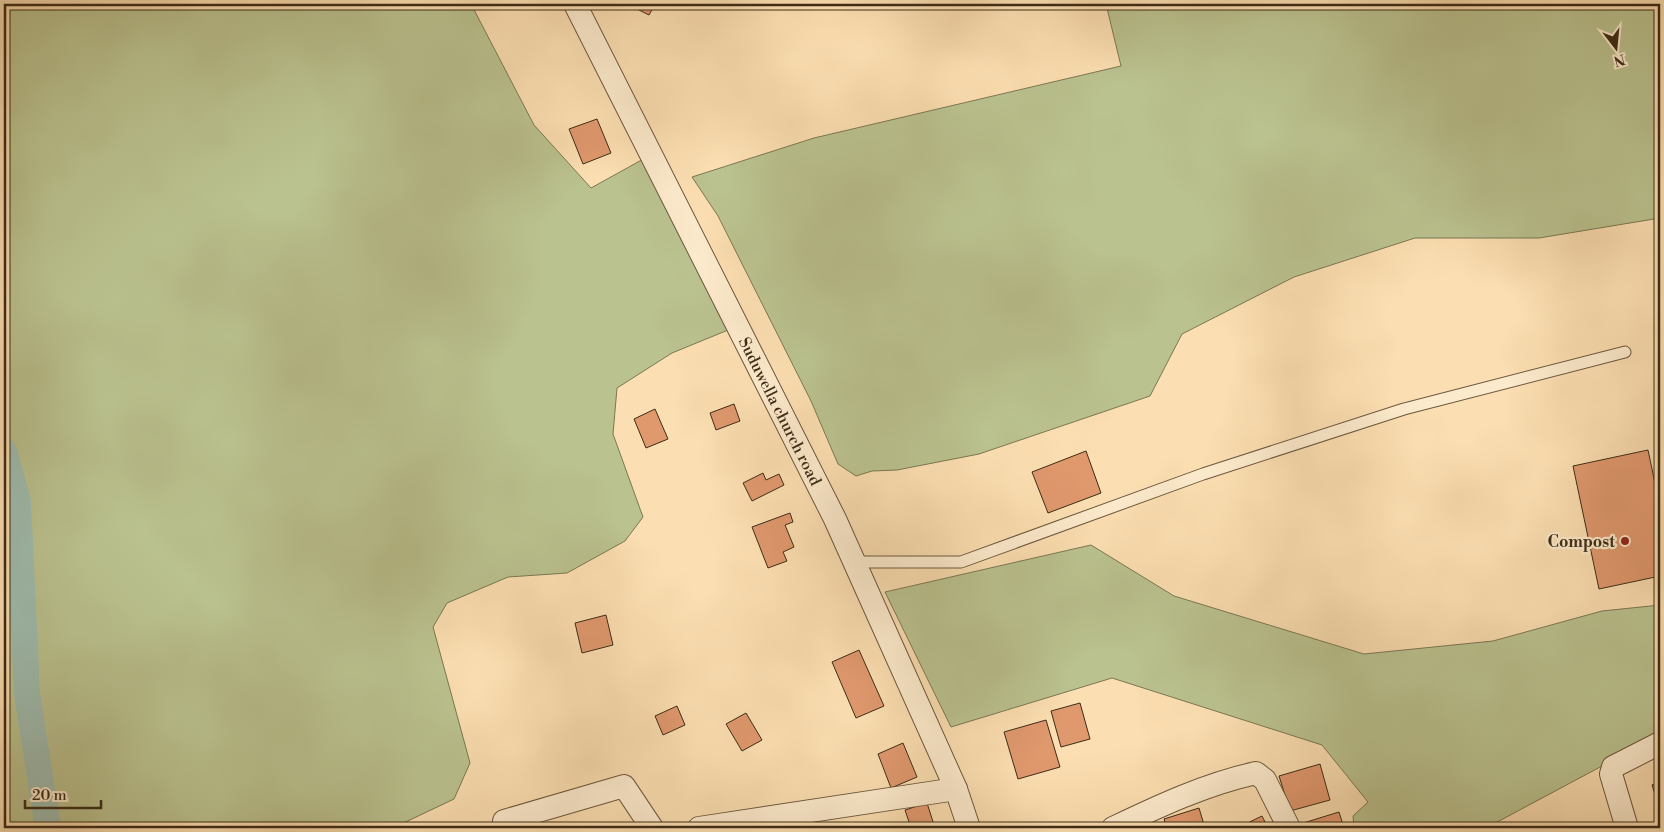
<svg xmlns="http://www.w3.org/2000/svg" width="1664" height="832" viewBox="0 0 1664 832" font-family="'Libre Bodoni',serif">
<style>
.green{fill:#bac28f;stroke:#7b7753}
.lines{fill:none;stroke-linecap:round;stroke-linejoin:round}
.canal{stroke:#9fbcae;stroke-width:26}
.building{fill:#e0986d;stroke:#3c2c17}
.service-casing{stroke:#6c583e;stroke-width:13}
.minor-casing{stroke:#6c583e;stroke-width:24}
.service{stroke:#fceacc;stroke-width:11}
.minor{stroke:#fceacc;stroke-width:22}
.poi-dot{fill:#8f2418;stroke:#fceacc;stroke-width:2}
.labels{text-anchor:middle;stroke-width:4.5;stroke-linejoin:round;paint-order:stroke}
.street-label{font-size:16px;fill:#3c2c17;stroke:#fceacc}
.poi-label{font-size:16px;font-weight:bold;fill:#3c2c17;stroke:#fceacc;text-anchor:end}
</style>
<rect width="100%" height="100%" fill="#fbdeb1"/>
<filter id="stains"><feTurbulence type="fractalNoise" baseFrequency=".004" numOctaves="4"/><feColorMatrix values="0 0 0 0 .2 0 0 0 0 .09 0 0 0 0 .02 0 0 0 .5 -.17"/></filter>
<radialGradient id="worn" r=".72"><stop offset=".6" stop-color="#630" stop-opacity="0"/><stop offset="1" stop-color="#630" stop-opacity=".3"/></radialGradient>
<path class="green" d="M4,4H177L181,7L190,4H471L534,125L591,188L647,157L733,328L672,353L617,388L613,434L643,517L625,541L567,573L508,577L447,603L433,627L470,763L454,799L393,828H4Z
M1106,4H1660V218L1539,238H1415L1294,277L1182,334L1150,396L979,454L897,470L872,471L856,476L838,464L811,401L718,216L692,177L814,138L1121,66Z
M1091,545L1174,596L1364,654L1493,641L1602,611L1660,605V735L1486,828H1354L1353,816L1368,802L1322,745L1112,678L951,727L885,592Z"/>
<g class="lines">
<path class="canal" d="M4,451L18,501L27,694L48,828"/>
</g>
<path class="building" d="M627,4H655L649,15Z
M597,119L611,153L583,164L569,129Z
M734,404L740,421L716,430L710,413Z
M655,409L668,439L646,448L634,419Z
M1648,450L1660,507V576L1599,589L1573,466Z
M1086,451L1101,493L1048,513L1032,472Z
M763,473L766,480L779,474L784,485L752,501L743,483Z
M790,513L793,522L785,525L794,547L783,552L787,561L768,568L752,527Z
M606,615L613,645L582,653L575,623Z
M859,650L884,706L856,718L832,662Z
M1080,703L1090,739L1061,747L1051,711Z
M677,706L685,725L663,735L655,716Z
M746,713L762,740L742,751L726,724Z
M1046,720L1060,767L1018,779L1004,732Z
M903,743L917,777L891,788L878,754Z
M1320,764L1330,800L1290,811L1279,776Z
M1660,782V810L1652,785Z
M927,803L935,828H911L905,810Z
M1199,808L1205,828H1167L1164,819Z
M1339,812L1344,828H1301L1300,824Z
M1262,816L1268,828H1237Z"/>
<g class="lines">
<g class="service-casing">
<path id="service" d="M855,562H961L1203,474L1404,409L1625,352"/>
</g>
<g class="minor-casing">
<g id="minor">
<path id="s1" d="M575,4L835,519L956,789L969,828"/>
<path d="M504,821L624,786L652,828"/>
<path d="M699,828L956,789"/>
<path d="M1113,828C1159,806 1206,784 1256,773L1265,780L1289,828"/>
<path d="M1627,828L1611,774L1613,767L1660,743"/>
</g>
</g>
<use href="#service" class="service"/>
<use href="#minor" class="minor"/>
</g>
<circle class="poi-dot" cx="1625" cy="541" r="5"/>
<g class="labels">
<g class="street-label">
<text dy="6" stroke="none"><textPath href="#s1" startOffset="456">Suduwella church road</textPath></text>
</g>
<g class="poi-label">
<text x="1615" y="547">Compost</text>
</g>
</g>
<rect width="1664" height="832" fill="none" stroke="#fbdeb1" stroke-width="20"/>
<rect x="5" y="5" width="1654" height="822" fill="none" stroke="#3c2c17" stroke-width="2.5"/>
<rect x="10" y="10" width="1644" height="812" fill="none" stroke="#3c2c17"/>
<g transform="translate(1616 48) rotate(164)" stroke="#fceacc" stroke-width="4" paint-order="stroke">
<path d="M0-4L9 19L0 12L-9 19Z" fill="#3c2c17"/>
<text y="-8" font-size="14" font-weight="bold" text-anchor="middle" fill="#3c2c17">N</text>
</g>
<path d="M25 800v8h76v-8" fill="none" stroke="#3c2c17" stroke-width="2.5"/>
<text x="32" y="800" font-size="15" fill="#3c2c17" stroke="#fceacc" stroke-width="4" paint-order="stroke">20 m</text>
<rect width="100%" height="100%" filter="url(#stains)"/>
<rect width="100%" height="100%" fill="url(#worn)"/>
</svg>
